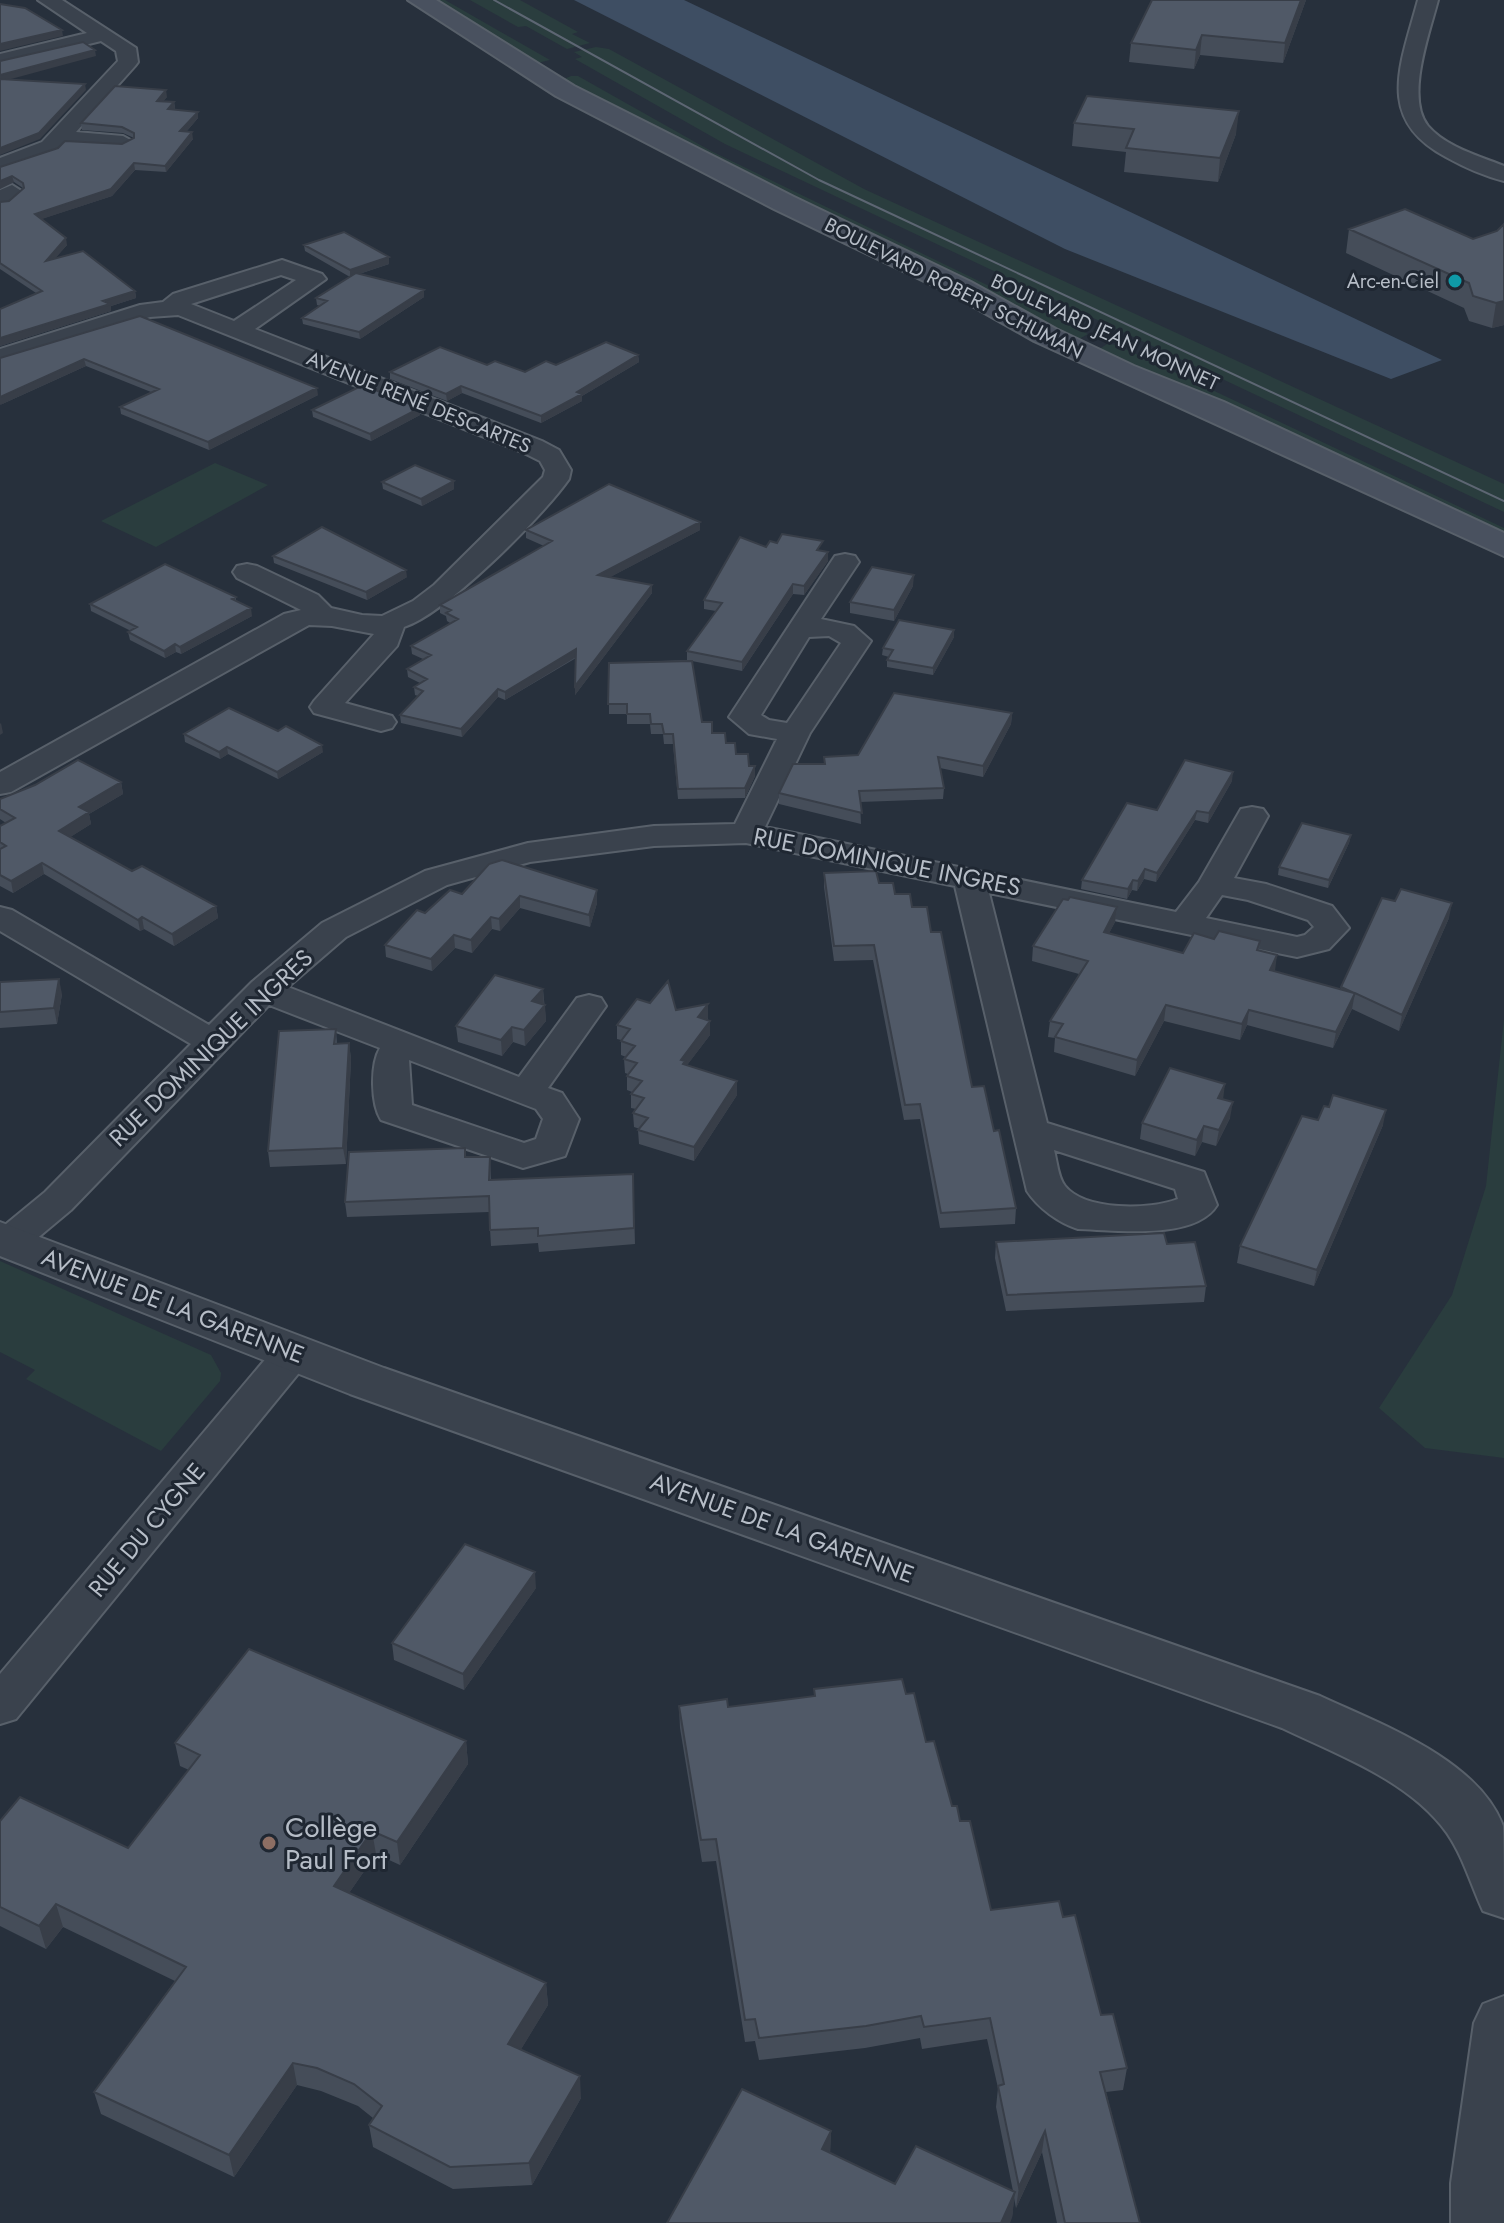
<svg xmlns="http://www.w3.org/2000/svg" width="1504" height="2223" viewBox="0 0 1504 2223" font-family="Jost,sans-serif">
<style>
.green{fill:#2a3d3e}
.water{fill:#3e4e63}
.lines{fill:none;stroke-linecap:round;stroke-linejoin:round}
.minor-casing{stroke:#58606a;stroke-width:4}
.tertiary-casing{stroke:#58606a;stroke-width:4}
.secondary-casing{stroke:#58606a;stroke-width:4}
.minor{fill:#3a424d;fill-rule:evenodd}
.tertiary{fill:#3a424d;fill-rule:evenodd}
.secondary{fill:#49515f;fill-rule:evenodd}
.tram{stroke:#5d6673;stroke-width:2}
.wall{fill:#454d59}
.shaded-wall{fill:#383e48}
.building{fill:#505967;stroke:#383e48;stroke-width:2}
.culture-dot{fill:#0f9aa8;stroke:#1f2732;stroke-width:3}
.education-dot{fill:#8d6e63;stroke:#1f2732;stroke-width:3}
.labels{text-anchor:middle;stroke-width:6;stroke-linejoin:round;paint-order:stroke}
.far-poi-label{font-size:20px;fill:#b6bdc7;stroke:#1f2732;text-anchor:end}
.far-street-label{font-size:20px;fill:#b6bdc7;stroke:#1f2732}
.street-label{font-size:24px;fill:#b6bdc7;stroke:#1f2732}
.near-poi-label{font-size:28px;fill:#b6bdc7;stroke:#1f2732;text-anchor:start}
</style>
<rect width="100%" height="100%" fill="#27303c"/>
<path class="green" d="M432,0H445L550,60L533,64Z
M470,0H520L578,32L572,34L590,43L567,49L526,26L518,27Z
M596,47L609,49L864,189L1504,484V512L725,144L575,59L582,57L574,52Z
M571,76H578L711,151L1088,334L1079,339L1069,338L560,81Z
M1107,344L1117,345L1504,528V538L1098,350Z
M215,463L268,485L156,547L101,521Z
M1504,1019V1458L1425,1448L1379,1408L1452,1295L1486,1186Z
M0,1261L211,1355L221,1373L220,1381L161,1451L26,1379L35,1370L0,1352Z"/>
<path class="water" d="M574,0H684L1442,360L1391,379L1065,249Z"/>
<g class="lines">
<g class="minor-casing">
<path id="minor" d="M38,0H62L136,48L138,62L135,66L76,132L123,136L134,142L123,148L65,144L58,152L0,172V158L42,142L118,61L116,51L101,41L0,66V54L87,33Z
M1418,0H1438C1430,31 1405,98 1428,126C1446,147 1479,156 1504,166V181C1484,176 1464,167 1446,157C1374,119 1401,64 1418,0Z
M12,185L23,192L8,205L0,207V190Z
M282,260L322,274L326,279L255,329L542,441L559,450L571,470L569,479C543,516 446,614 404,627L397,646L345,703L392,716L396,722L392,728L381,731L314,713L310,707L314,701L374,634L332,626L309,625L11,792L0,794V772L284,614L301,610L237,578L233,572L237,566L247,564L257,566L318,595L331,608L362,615L382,616L413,601L434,585L543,477L545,470L540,461L524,453L178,315L150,317L0,364V349L140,305L163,302L173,294ZM281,275L296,280L234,321L191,304Z
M845,554L855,556L859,562L821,619L854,626L871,641L810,733L765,827L1176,912L1199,882L1241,809L1252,807L1263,809L1268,816L1234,878L1266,884L1332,906L1349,928L1329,949L1297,957L989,893L1047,1123L1204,1172L1217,1205C1195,1241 1115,1230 1078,1229C1059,1223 1038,1208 1027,1191L955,886L746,843L654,846L530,862L447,885L346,937L288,987L519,1077L577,998L589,995L601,998L606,1006L548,1088L562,1093L579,1119L565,1156L523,1168L381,1120C371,1104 370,1065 380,1048L269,1005L71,1210L22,1251L9,1255L0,1253V1229L45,1192L191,1044L0,931V907L12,910L209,1025L252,982L322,923L425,871L528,843L654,826L735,824L777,739L749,734L729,717L835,556ZM829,636L841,643L787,723L769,720L761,715L809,637ZM1222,895L1248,900L1308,920L1314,927L1305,935L1297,937L1206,918ZM409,1060L536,1109L543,1119L536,1139L524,1143L412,1105ZM1054,1150L1175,1189L1178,1199C1150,1210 1085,1211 1065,1186C1058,1178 1057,1161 1054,1150Z
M293,1339L307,1343L313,1353L307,1363L16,1719L0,1724V1674L279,1343Z"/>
</g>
<g class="tertiary-casing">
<path id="tertiary" d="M0,1222L384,1368L1320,1696C1380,1724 1478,1759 1503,1826C1504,1844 1504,1897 1504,1918L1483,1911C1471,1885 1463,1856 1447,1833C1409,1780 1338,1755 1282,1728L350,1394L0,1256Z
M1504,1996V2223H1451V2183L1474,2023L1483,2004Z"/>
</g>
<g class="secondary-casing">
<path id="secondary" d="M408,0H436L574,86L794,197L971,282L1056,329L1134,366L1224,402L1504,533V556L1034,341L951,294L774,209L556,96Z"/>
</g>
<use href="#minor" class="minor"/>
<use href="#tertiary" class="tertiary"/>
<use href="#secondary" class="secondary"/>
<path class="tram" d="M494,0L819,180L1504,501"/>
</g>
<path class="wall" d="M1152,0H1306L1283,63L1200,55L1194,69L1129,62L1131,43Z
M167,97L163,101L174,102L175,108L174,110L198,112V118L186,132L193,139L166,172L135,170L112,196L41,219L67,245L55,258L135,291L136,298L111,306V311L0,346V309L36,293L0,269V202L9,201L23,188L14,182L0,189V167L122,144L134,138L123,133L82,130L81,123Z
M1074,123L1236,134L1218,182L1124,172L1126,152L1072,146Z
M1349,229L1473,239L1497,231L1504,325L1492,328L1469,321L1464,308L1346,253Z
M304,245L389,257V264L359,274L424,290V297L360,339L303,324L302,318L320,306L317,305L316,298L350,277L305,251Z
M140,316L318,395L209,450L121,414L120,407L151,392L86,366L0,405Z
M638,355L639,362L582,396V401L541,423L462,393L447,401L390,379V372L487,365L525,372L556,365Z
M420,408V415L371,441L313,417L312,410Z
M454,481V489L422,506L383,489L382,482Z
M526,530H700L610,577L652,585V593L575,695L576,658L505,700L498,697L462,737L401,723L400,715L418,696L415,695L414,687L420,683L408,677L407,669L423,659L412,654L411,646L450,623L447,621L446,616L440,613V605L544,546L526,538Z
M766,547L828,552V561L804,595L793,594L742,671L692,661L702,722L712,733L726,743L749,766L755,776L745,798L678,799L673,744H664L663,734H651L650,724H627V714H609V663L687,660V651L716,611L704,609V600Z
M273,556L407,577L367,600L274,563Z
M913,586L894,621L850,613V602Z
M236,597V602L252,616L181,654L176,652L165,658L130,640L128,632L131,631L91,611L90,604Z
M954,637L933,675L887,667V660L889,657L882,655L883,648Z
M1012,713L1011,724L983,777L940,768L944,788L943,799L860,802L861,824L779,804V793L824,764V757L858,755Z
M278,731L323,752L278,779L228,754L220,759L185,742L184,734Z
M1232,781L1208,823L1195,820L1156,882L1144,879L1137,891L1132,890L1127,899L1081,889L1082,880L1157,810Z
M121,782L123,794L89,814L91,824L70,837L132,871L216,906L218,918L174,946L144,929L140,931L44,874L13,893L0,886V826L6,823L0,819V799Z
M1351,835L1349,843L1328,888L1278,875L1279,867Z
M489,864L597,903L590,927L520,908L500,931L492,929L472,953L455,948L432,971L386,957L385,945L425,913L462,894Z
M824,873L879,883L912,907L931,932L972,1087L994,1131L1016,1208L1015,1224L940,1228L920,1119L904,1120L873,960L834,961L824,887Z
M1068,900L1117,907L1115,922L1109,933L1183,953L1214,939L1260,941L1259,950L1275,972L1341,989V987L1449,918L1399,1031L1352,1009L1333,1048L1247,1025L1240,1040L1164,1021L1135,1076L1054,1052L1055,1038L1048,1037L1050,1021L1079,974L1032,961L1033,946Z
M0,982L62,994L57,1024L0,1028Z
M543,989L546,1021L525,1046L513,1042L502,1056L458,1042L456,1026Z
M708,1004V1018L707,1020L710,1021V1035L687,1065L737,1081V1095L694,1161L639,1144L638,1130L640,1129L634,1127L633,1113L636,1109L631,1108V1094L632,1092L627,1090V1076L628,1074L625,1073L624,1059L626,1057L621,1055V1040L617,1039V1025L676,1010Z
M336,1029L337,1044L349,1043L351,1059L346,1164L270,1167L268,1151Z
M1223,1100L1230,1118L1216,1146L1202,1142L1195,1156L1140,1139L1142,1123Z
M1329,1107L1383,1125L1314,1286L1237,1263L1240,1246L1318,1120Z
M466,1157H490L491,1180L633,1174L635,1244L539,1252L538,1243L491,1246L489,1212L347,1217L345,1202Z
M996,1242L1167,1244L1206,1286L1204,1302L1006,1311L995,1258Z
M536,1588L464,1690L394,1660L392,1643Z
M814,1689L906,1694L926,1742L952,1806L960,1821L991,1910L1063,1917L1101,2015L1127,2068L1123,2090L1106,2092L1140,2223H1057L1042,2152L1016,2208L1014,2198L1012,2218L667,2223L831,2131L830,2153L895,2184L1013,2191L996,2107L998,2088L987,2039L922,2049L920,2038L865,2048L759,2060L755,2041L745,2042L716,1861L702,1862L680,1728L679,1706L728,1707L814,1696Z
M466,1741L468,1764L400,1865L376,1854L349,1893L546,1983L548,2005L521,2049L581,2098L532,2185L453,2189L373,2147L369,2125L373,2118L358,2106L321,2091L297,2085L234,2177L101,2114L94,2092L175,1981L63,1927L46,1949L0,1926V1821L128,1848L189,1770L180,1766L175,1743Z"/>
<path class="shaded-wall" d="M1301,0H1306L1283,63L1285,43Z
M62,30L63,36L0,51V44Z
M1202,35L1200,55L1194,69L1196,50Z
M95,50L96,56L0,82V75Z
M85,84L86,90L40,139L0,155V148Z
M166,90L167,97L158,107L157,101Z
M174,102L175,108L169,116L168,109Z
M1239,111L1236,134L1218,182L1220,158Z
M198,112V118L181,138L180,131Z
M192,132L193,139L166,172L165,166Z
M134,163L135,170L112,196L36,221L35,214Z
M12,176L14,182L0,189V181Z
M66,238L67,245L47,268L46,261Z
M389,257V264L350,277V270Z
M424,290V297L360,339L359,332Z
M135,291L136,298L111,306V311L0,346V338L103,301Z
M1504,301V325L1492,328L1496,303Z
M638,355L639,362L582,396V401L541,423V416L577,392Z
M84,359L86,366L0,405V397Z
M461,386L462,393L447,401L446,394Z
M317,388L318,395L209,450L208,442Z
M420,408V415L371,441L370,434Z
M454,481V489L422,506L421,499Z
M700,522V530L599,583L598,575Z
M828,552V561L804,595V586Z
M406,570L407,577L367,600L366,592Z
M914,575L913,586L894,621V610Z
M793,584V594L742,671V662Z
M652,585V593L575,695V686Z
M251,608L252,616L181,654L180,647Z
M954,630V637L933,675V668Z
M175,644L176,652L165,658L164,651Z
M576,649V657L505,700V692Z
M498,689V697L462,737L461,729Z
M1012,713L1011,724L983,777V766Z
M1,723L3,733L0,735V724Z
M322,745L323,752L278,779L277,772Z
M227,747L228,754L220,759L219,752Z
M755,766V776L745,798V788Z
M1233,772L1232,781L1208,823L1209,813Z
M121,782L123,794L89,814L91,824L61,843L59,831L79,807Z
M1197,811L1195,820L1156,882L1157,873Z
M1351,835L1349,843L1328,888L1329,880Z
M42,863L44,874L13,893L11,881Z
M1145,869L1144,879L1137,891L1138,881Z
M1133,880L1132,890L1127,899L1128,889Z
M597,890V903L590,927L589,915Z
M520,896V908L500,931L499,919Z
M1452,903L1449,918L1399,1031L1402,1015Z
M216,906L218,918L174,946L172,934Z
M1117,907L1115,922L1102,947L1104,932Z
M142,917L144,929L140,931L138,920Z
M491,917L492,929L472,953L471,940Z
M454,935L455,948L432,971L431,959Z
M1277,955L1275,971L1267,986L1270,970Z
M59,979L62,994L57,1024L54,1008Z
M543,989L544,1005L532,1001Z
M1355,993L1352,1009L1333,1048L1336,1032Z
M708,1004V1018L698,1031V1017Z
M545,1005L546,1021L525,1046L524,1030Z
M1166,1005L1164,1021L1135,1076L1137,1060Z
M1249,1010L1247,1025L1240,1040L1242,1024Z
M710,1021V1035L685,1068L681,1060Z
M512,1027L513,1042L502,1056L501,1040Z
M349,1043L351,1059L346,1164L343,1148Z
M737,1081V1095L694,1161V1147Z
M1225,1084L1223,1100L1218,1098Z
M1233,1102L1230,1118L1216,1146L1219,1130Z
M1386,1110L1383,1125L1314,1286L1317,1270Z
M1204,1126L1202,1142L1195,1156L1197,1140Z
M535,1572L536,1588L464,1690L463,1674Z
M466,1741L468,1764L400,1865L397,1842Z
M372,1831L376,1854L338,1909L334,1886Z
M56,1904L63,1927L46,1949L39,1926Z
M546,1983L548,2005L511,2066L508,2044Z
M293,2063L297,2085L234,2177L229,2155Z
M580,2076L581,2098L532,2185L529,2163Z
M831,2131L830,2157L822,2149Z
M1045,2131L1042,2152L1016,2208L1019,2187Z
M1015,2192L1012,2218L1010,2223H1001Z"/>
<path class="building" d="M1152,0H1301L1285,43L1202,35L1196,50L1131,43Z
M0,4L25,8L62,30L0,44Z
M83,42L95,50L0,75V61Z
M0,79L85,84L39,133L0,148Z
M115,86L166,90L157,101L174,102L168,109L198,112L180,131L192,132L165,166L134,163L111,189L35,214L66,238L46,261L83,251L135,291L103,301L110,304L0,338V309L42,291L0,263V202L9,201L24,188L23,183L12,176L0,181V167L58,148L65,141L122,144L134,138V133L122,127L81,123Z
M1087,96L1239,111L1220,158L1126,148L1134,129L1074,123Z
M1405,209L1473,239L1497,231L1504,224V301L1496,303L1473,296L1469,283L1349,229Z
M344,232L389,257L350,270L304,245Z
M356,273L424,290L359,332L302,318L327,301L316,298Z
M140,316L317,388L208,442L120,407L159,389L84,359L0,397V358Z
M606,342L638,355L577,392L582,394L541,416L461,386L446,394L390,372L440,347L487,365L495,361L525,372L546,361L556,365Z
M363,385L420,408L370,434L312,410Z
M415,465L454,481L421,499L382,482Z
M609,484L700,522L598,575L652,585L575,686L576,649L505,692L498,689L461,729L400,715L423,691L414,687L427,679L407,669L431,655L411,646L458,619L446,613L451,610L440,605L552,541L526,530Z
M322,527L406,570L366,592L273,556Z
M782,534L823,541L817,550L828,552L804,586L793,584L742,662L687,651L722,603L704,600L740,537L766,547L770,541L777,543Z
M165,564L236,597L232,599L251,608L180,647L175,644L164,651L128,632L137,627L90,604Z
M872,567L914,575L894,610L850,602Z
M899,620L954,630L933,668L887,660L893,650L883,648Z
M692,661L702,722H712V733H725L726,743H735L736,754H748L749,766H755L745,788L678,789L673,734H664L662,724H651L650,714H627V704H608L609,663Z
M894,693L1012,713L983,766L938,757L944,788L859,791L862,813L779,793L793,764H825L824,757L858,755Z
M229,708L278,731L286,726L322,745L277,772L227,747L219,752L184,734Z
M78,760L121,782L79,807L89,812L59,831L132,871L142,866L216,906L172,934L142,917L138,920L42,863L11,881L0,875V849L6,846L0,842V826L15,818L0,809V799L35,785Z
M1185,760L1233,772L1209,813L1197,811L1157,873L1145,869L1138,881L1133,880L1128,889L1082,880L1127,803L1157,810Z
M1302,823L1351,835L1329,880L1279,867Z
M502,860L597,890L589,915L520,896L499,919L491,917L471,940L454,935L431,959L385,945L417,910L425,913L450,890L462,894L489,864Z
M876,871L879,883H893L895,894H910L912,907H927L931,932H941L972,1087L984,1086L994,1131L999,1130L1016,1208L941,1213L920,1104L905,1105L874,945L834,946L824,873Z
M1401,889L1452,903L1402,1015L1355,993L1336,1032L1249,1010L1242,1024L1166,1005L1137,1060L1055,1037L1063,1024L1050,1021L1088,961L1033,946L1063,899L1068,900L1070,897L1117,907L1104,932L1183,953L1194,933L1214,939L1219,931L1260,941L1257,950L1277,955L1270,970L1354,993L1341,987L1382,898L1395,901Z
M495,975L543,989L532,1001L545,1005L524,1030L512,1027L501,1040L456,1026Z
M59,979L54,1008L0,1012V982Z
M668,981L676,1010L708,1004L698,1017L710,1021L681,1060L685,1061L683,1064L737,1081L694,1147L638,1130L648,1118L633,1113L644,1098L631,1094L642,1081L627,1076L637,1063L624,1059L635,1046L621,1041L630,1029L617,1025L637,999L650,1003Z
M336,1029L334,1044L349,1043L343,1148L268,1151L279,1031Z
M1170,1068L1225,1084L1218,1098L1233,1102L1219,1130L1204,1126L1197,1140L1142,1123Z
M1333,1095L1386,1110L1317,1270L1240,1246L1302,1116L1318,1120L1324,1106L1329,1107Z
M465,1148V1157H490L489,1180L633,1174L634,1228L538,1236V1228L490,1230L489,1196L345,1202L349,1152Z
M1164,1233L1167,1244L1195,1242L1206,1286L1007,1295L996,1242Z
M465,1544L535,1572L463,1674L392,1643Z
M249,1649L466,1741L397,1842L372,1831L334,1886L546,1983L508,2044L580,2076L529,2163L450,2167L369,2125L382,2106L354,2084L317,2068L293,2063L229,2155L94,2092L186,1967L56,1904L39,1926L0,1907V1821L20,1797L128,1848L200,1755L175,1743Z
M902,1679L906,1694L914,1693L926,1742L934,1741L952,1806H957L960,1821H970L991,1910L1059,1901L1063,1917L1075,1915L1101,2015L1113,2014L1127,2068L1100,2072L1140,2223H1065L1045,2131L1019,2187L998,2086L1004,2084L990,2018L924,2027L921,2016L866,2026L759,2038L755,2019L745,2020L716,1839L701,1840L679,1706L727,1699L728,1707L815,1696L814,1689Z
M742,2089L831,2131L822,2149L895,2184L916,2146L1015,2192L1001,2223H667Z"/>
<circle class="culture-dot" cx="1455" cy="281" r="8"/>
<circle class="education-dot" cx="269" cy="1843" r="8"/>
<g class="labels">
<g class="far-poi-label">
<text x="1439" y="288">Arc-en-Ciel</text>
</g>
<g class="far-street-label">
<text transform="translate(954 288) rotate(27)" y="7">BOULEVARD ROBERT SCHUMAN</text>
<text transform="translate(1105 332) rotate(25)" y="7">BOULEVARD JEAN MONNET</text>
<text transform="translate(419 402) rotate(22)" y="7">AVENUE RENÉ DESCARTES</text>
</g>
<g class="street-label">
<text transform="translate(887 862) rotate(11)" y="8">RUE DOMINIQUE INGRES</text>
<text transform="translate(211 1048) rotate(-44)" y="8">RUE DOMINIQUE INGRES</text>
<text transform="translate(173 1306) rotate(21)" y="8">AVENUE DE LA GARENNE</text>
<text transform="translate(782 1528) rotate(20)" y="8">AVENUE DE LA GARENNE</text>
<text transform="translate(147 1530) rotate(-50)" y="8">RUE DU CYGNE</text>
</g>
<g class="near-poi-label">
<text x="285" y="1837">Collège<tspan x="285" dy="32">Paul Fort</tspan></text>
</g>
</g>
</svg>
